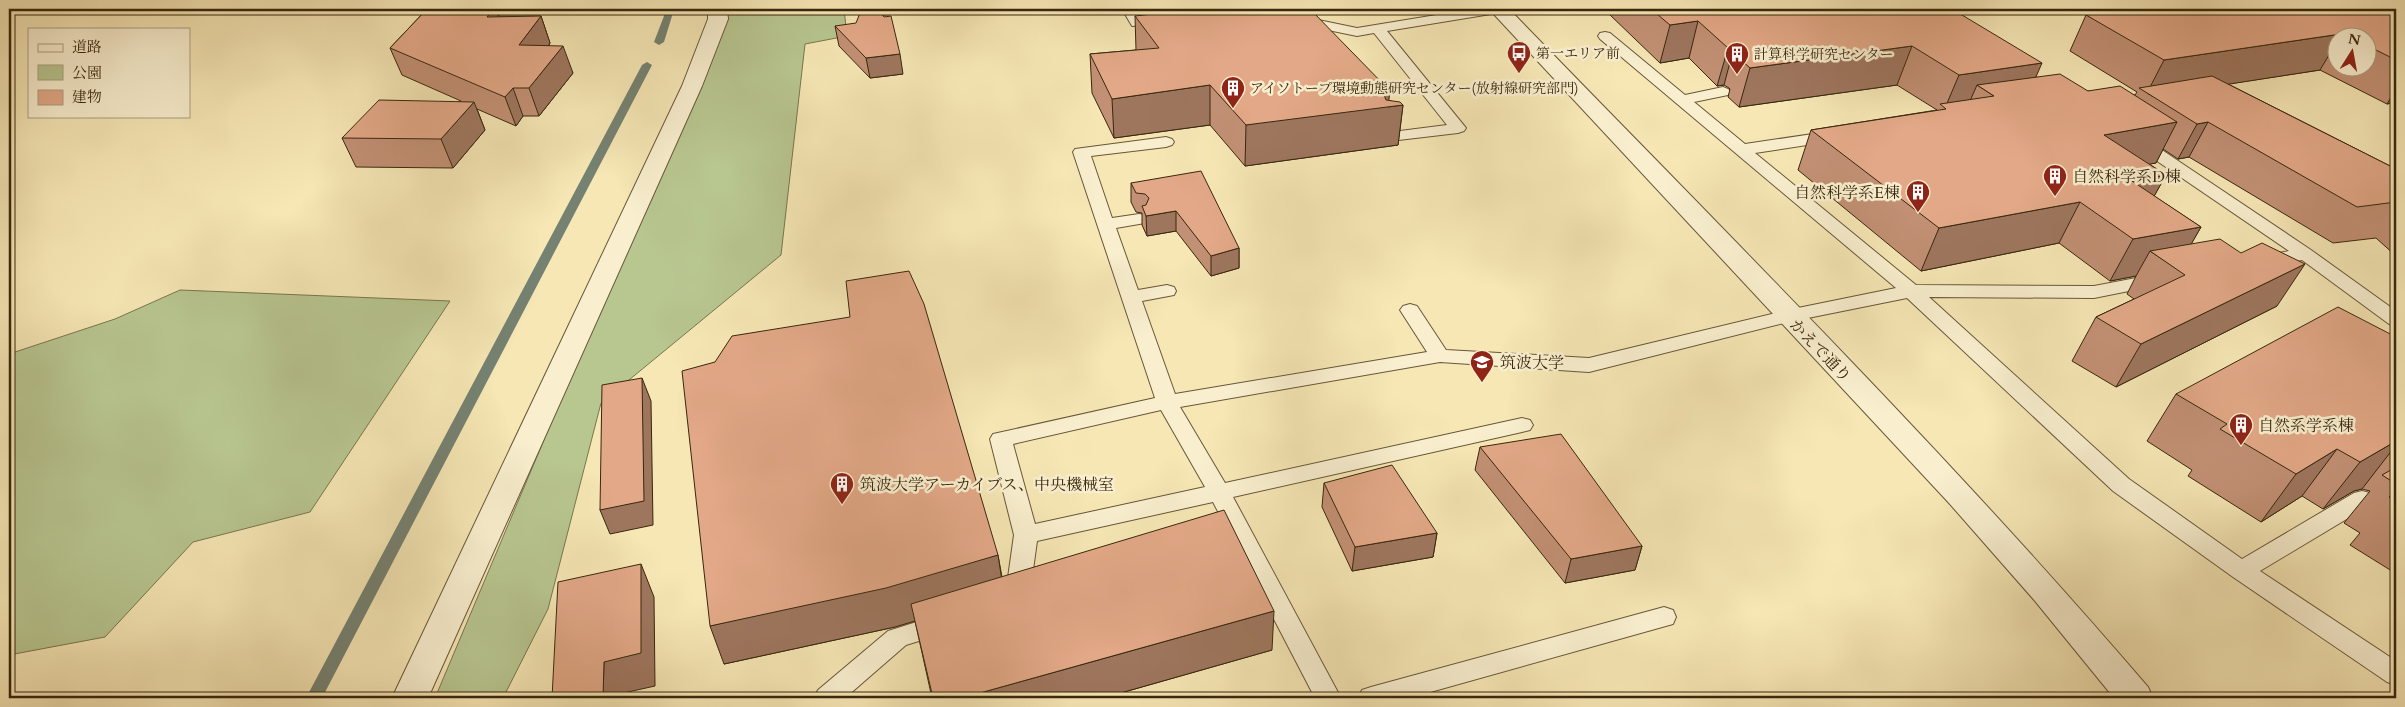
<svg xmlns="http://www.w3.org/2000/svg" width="2405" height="707" viewBox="0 0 2405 707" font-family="Cardo,'Noto Serif JP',serif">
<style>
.green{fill:#b8c690;stroke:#78764f}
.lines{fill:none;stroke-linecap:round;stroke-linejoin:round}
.stream{fill:#758272;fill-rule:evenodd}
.service-casing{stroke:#685738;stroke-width:2}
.minor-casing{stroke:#685738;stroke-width:2}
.tertiary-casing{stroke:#685738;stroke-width:2}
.service{fill:#f9efcf;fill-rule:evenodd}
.minor{fill:#f9efcf;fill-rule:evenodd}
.tertiary{fill:#f9efcf;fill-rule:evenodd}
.wall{fill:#c29074;stroke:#38270e;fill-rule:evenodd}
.shaded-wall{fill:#9e765e;stroke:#38270e}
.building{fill:#e2a887;stroke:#38270e}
.labels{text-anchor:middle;stroke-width:5;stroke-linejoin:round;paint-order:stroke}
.far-poi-label{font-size:14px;fill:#38270e;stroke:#f9efcf;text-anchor:start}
.poi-label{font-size:16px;fill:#38270e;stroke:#f9efcf;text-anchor:start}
.street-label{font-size:16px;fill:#38270e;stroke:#f9efcf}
</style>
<rect width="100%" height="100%" fill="#f6e7b5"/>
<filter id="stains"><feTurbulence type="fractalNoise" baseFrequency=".004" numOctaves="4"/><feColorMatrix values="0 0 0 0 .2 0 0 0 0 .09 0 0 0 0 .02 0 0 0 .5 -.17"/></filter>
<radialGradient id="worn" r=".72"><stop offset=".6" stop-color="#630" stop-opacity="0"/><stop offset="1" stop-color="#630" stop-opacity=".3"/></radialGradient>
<path class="green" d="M726,9H844L847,36L805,44L781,255L601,403L548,609L503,698H435Z
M180,290L450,301L310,512L193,542L105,637L9,655V354L115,319Z"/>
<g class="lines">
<path class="stream" d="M664,9H672V16L664,42L659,45L654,42L664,16Z
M647,62L652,65L322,698H306L642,65Z"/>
<g class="service-casing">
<path id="service" d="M869,9H902C896,15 881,16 872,14Z
M1122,9H1136L1141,18L1159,16L1166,20L1159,24L1132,26Z
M1473,9H1504L1497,13L1387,31L1466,128L1464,131L1458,133L1390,141L1384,139L1382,136L1384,133L1447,125L1374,33L1357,36L1294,23L1292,20L1299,16L1357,28Z
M1605,32L1610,33L1685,95L1723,87L1728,89L1731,92L1728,95L1694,102L1745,144L1833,131L1839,133L1841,136L1839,139L1833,141L1755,153L1916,285L2094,286L2157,274L2164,276L2166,280L2164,284L2094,298L1929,297L2129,479L2242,559L2354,493L2362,491L2370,493L2373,499L2370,505L2260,571L2396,661V685L2387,682L2233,577L2113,491L1907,298L1788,322L1589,372L1440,362L1180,407L1225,483L1522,418L1530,420L1533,425L1530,430L1522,432L1233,497L1341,698H1315L1213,502L1037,541L1029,599L1026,606L1017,609L1008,606L1005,599L1014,535L990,439L993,434L1155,398L1073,152L1075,149L1166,137L1172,139L1174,142L1172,145L1166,147L1091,156L1112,218L1139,214L1145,215L1148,219L1145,223L1116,228L1138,290L1167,285L1174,287L1176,291L1174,295L1142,301L1175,394L1427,352L1400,310L1403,306L1410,304L1417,306L1446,350L1589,358L1788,310L1896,288L1600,39L1598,36L1600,33ZM1161,410L1205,487L1035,524L1013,444Z
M2138,136L2144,138L2311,250L2396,311V326L2389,324L2302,260L2264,267L2258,265L2255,261L2258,257L2289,251L2132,144L2130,141L2132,138Z
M1664,607L1673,610L1676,617L1673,624L1409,698H1358L1362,690L1371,687Z
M942,614L951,617L954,624L951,631L906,645L845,698H814L818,690L888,631Z"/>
</g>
<g class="minor-casing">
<path id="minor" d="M708,9H727L728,19L702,86L428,698H392L682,86L708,19Z"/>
</g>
<g class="tertiary-casing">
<path id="tertiary" d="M1489,9H1509C1725,232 1946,451 2148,687L2153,698H2114L2035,601L1949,503Z"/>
</g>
<use href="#service" class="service"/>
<use href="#minor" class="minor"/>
<use href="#tertiary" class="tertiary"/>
</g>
<path class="wall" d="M427,9H496L499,16H541L550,43L549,45L573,73L539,116H523L516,126L477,109L485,130L453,168L356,167L342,138L461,101L402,75L390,48Z
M1610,9H1952L2036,77L2088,91L2135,95L2137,92L2070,51L2086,15L2396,9V102L2387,104L2320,70L2228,84L2396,169V256L2376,238L2333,243L2189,157L2178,159L2163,149L2156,163L2149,164L2166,175L2154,196L2201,227L2191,244L2277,306L2116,387L2072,361L2096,317L2134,299L2127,294L2136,276L2110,281L2059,243L1921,271L1798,170L1811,130L1937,110L1897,85L1739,107L1728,97L1730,89L1729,88L1724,85L1717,86L1689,58L1660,63L1609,14ZM2338,38H2368V68H2338Z
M1135,16L1403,105L1398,145L1245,166L1210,125L1114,138L1092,93L1090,54L1136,50Z
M835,26L903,74L870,78L839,46Z
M1131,183L1239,248V268L1211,276L1176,231L1147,236L1142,225V213L1136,212L1131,202Z
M2396,337V572L2395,573L2350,545L2360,533L2344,523L2370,491L2362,489L2354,491L2323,509L2302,496L2261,522L2188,476L2192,470L2147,441L2176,394Z
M1480,447L1642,546L1635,570L1565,583L1475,470Z
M1324,483L1437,533L1433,557L1352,571L1322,507Z
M998,555L1002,577L1272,650L1103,698H932L915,621L895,627L724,664Z"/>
<path class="shaded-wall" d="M493,9H496L505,33L487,17Z
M541,16L550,43L528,73L519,45Z
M1698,21L1689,58L1660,63L1670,25Z
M2341,34L2339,38H2338V40L2320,70L2152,96L2147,93L2164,60Z
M563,46L573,73L539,116L529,88Z
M1912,46L1897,85L1739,107L1750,68Z
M1734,47L1724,85L1717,86L1728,48Z
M900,54L903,74L870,78L866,58Z
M2042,63L2025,102L1994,96L1977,85L1966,110L1946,109L1945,108L1959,75Z
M1210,85V125L1114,138L1112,99Z
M513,88L523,116L516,126L505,97Z
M2396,89V102L2387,104Z
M1390,91L1388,107L1403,105L1398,145L1245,166L1246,125L1384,95Z
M474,102L485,130L453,168L441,139Z
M2177,122L2156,163L2084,176L2104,135Z
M2208,122L2189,157L2178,159L2197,124Z
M2166,175L2143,216L2132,181Z
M2080,202L2059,243L1921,271L1939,228Z
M1176,211V231L1147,236L1146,216Z
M2201,227L2177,269L2150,251L2136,276L2110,281L2133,239Z
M1239,248V268L1211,276V256Z
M2305,264L2277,306L2116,387L2141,344Z
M642,378L651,401L653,525L610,534L600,510Z
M2396,443V445L2362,489L2354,491L2323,509L2360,462L2391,444Z
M2337,449L2302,496L2261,522L2296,474Z
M1437,533L1433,557L1352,571L1355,547Z
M1642,546L1635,570L1565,583L1571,559Z
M998,555L1004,594L895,627L724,664L710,626Z
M641,564L654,597L655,686L619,694V698H603L604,662Z
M1274,611L1272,650L1103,698H962Z"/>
<path class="building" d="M427,9H493L487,17L541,16L519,45L563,46L529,88H513L505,97L390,48Z
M1196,9H1310L1390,91L1384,95L1386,100L1400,102L1403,105L1246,125L1210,85L1112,99L1090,54L1159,48L1135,16Z
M1651,9H1952L2042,63L1959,75L1912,46L1750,68L1739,58L1744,53L1740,49L1734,47L1728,48L1698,21L1670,25Z
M2133,9H2396V60L2368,46V38H2349L2341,34L2164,60L2086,15Z
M879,10L884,17L891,16L900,54L866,58L835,26L856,23L860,13Z
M2060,74L2088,91L2120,86L2177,122L2104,135L2166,175L2132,181L2201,227L2133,239L2080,202L1939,228L1811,130L1946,109L1940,104L1994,96L1977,85Z
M2212,76L2396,169V202L2357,207L2208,122L2197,124L2139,88Z
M379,100L474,102L441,139L342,138Z
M1201,171L1239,248L1211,256L1176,211L1146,216L1142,206L1146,205L1149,198L1145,194L1136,193L1131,183Z
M2220,239L2241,253L2262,243L2305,264L2141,344L2096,317L2185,275L2150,251Z
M909,271L924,304L998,555L886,588L710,626L682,371L715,362L732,336L850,317L846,281Z
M2338,307L2396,337V443L2391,444L2360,462L2337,449L2296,474L2220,429L2227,424L2176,394Z
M642,378L644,501L600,510L602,385Z
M1561,434L1642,546L1571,559L1480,447Z
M1392,465L1437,533L1355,547L1324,483Z
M2396,467V484L2382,475Z
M2396,493V501L2389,497Z
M1224,510L1274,611L962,698H933L911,604Z
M641,564V653L604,662L603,698H552L558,582Z"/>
<defs>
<g id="bus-pin" transform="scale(1.25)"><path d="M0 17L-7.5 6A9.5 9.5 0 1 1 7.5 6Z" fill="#8f2418" stroke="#f9efcf"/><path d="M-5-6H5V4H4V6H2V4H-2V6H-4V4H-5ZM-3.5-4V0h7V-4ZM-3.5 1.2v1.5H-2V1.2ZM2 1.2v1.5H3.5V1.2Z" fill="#fff"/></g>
<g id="building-pin" transform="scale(1.25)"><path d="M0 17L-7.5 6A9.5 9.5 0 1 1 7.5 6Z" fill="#8f2418" stroke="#f9efcf"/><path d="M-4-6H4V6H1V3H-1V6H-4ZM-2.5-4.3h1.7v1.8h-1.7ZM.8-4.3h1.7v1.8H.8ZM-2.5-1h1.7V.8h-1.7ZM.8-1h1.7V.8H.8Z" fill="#fff"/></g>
<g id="university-pin" transform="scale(1.25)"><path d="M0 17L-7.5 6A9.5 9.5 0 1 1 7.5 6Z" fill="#8f2418" stroke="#f9efcf"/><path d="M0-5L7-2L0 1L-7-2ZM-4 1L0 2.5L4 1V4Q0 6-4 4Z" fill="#fff"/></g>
</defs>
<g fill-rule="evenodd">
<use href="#bus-pin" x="1519" y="53"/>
<use href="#building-pin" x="1737" y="54"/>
<use href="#building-pin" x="1233" y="88"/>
<use href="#building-pin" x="2055" y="176"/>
<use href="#building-pin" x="1918" y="192"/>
<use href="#university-pin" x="1482" y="362"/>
<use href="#building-pin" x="2241" y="425"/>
<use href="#building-pin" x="842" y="484"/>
</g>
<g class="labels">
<g class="far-poi-label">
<text x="1536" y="58">第一エリア前</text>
<text x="1754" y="59">計算科学研究センター</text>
<text x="1250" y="93">アイソトープ環境動態研究センター(放射線研究部門)</text>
</g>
<g class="poi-label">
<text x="2072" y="182">自然科学系D棟</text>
<text x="1900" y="198" text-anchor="end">自然科学系E棟</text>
<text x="1500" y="368">筑波大学</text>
<text x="2258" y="431">自然系学系棟</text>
<text x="860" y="490">筑波大学アーカイブス、中央機械室</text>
</g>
<g class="street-label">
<text transform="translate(1821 350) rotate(46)" y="6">かえで通り</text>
</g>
</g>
<rect width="2405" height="707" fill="none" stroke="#f6e7b5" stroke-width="30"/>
<rect x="10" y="10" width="2385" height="687" fill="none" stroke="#38270e" stroke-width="2.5"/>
<rect x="15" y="15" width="2375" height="677" fill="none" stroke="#38270e"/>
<rect x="28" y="28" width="162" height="90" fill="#f9efcf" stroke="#ac9f82"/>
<rect x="38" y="44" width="25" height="8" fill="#f9efcf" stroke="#ac9f82"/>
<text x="72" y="52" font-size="15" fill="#38270e">道路</text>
<rect x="38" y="65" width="25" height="15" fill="#b8c690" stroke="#ac9f82"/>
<text x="72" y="78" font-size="15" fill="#38270e">公園</text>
<rect x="38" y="90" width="25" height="15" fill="#e2a887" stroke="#ac9f82"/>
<text x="72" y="102" font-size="15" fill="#38270e">建物</text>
<g transform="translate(2352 52) rotate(11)"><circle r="24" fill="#f9efcf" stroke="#ac9f82"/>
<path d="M0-4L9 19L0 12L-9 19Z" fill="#8f2418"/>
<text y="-8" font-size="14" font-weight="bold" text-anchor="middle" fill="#38270e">N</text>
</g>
<rect width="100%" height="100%" filter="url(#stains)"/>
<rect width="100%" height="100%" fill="url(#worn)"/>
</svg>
